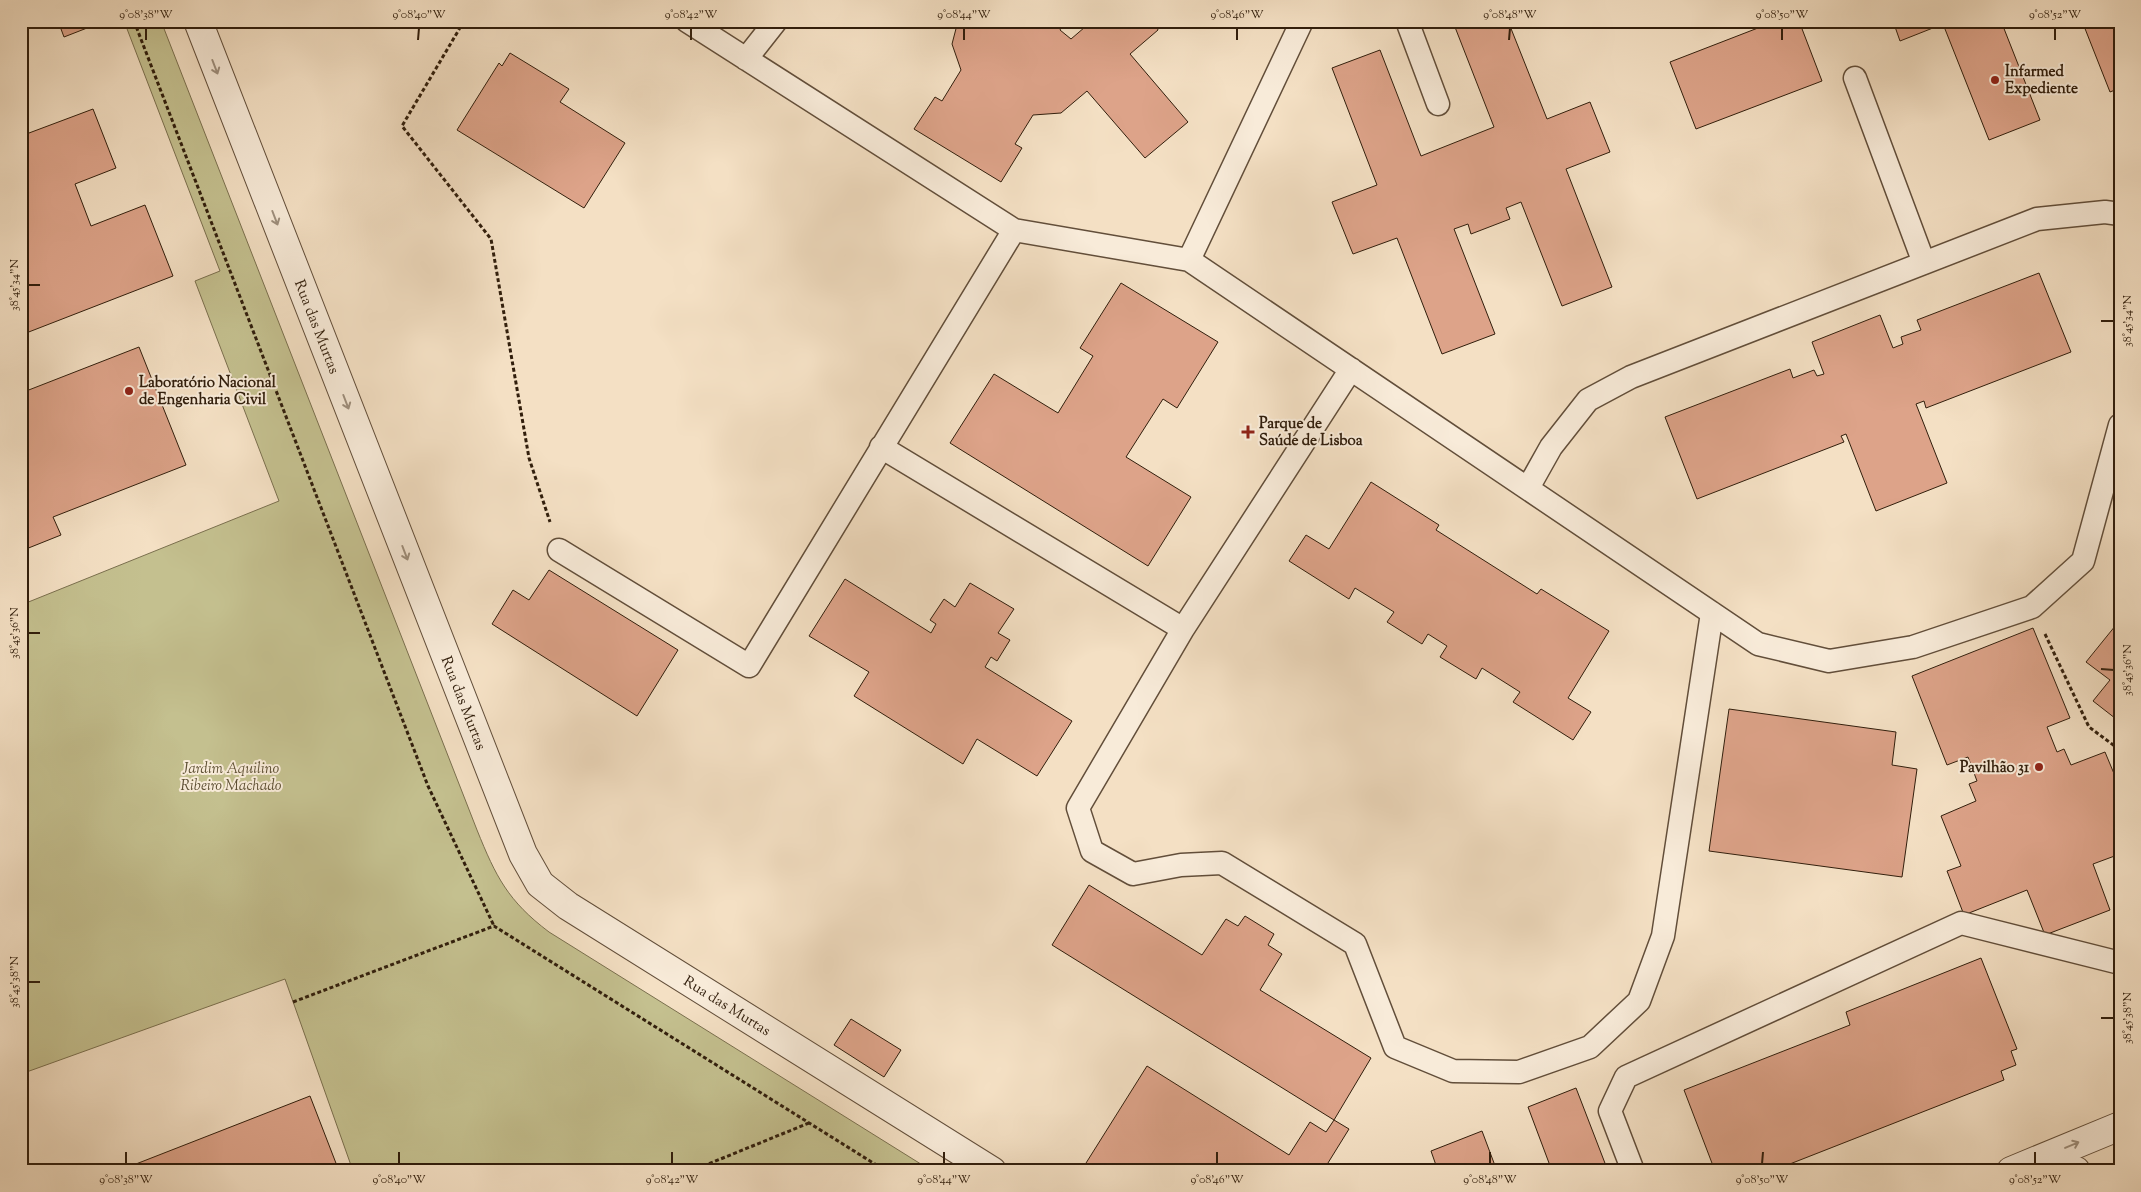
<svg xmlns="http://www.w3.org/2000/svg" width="2141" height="1192" viewBox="0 0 2141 1192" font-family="'Sorts Mill Goudy',serif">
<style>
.green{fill:#c4c08f;stroke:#7a6f4e}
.building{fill:#dda389;stroke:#311e0c}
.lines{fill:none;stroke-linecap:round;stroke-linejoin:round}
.service-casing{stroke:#624e3a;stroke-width:25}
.tertiary-casing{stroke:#624e3a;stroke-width:30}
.path{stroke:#311e0c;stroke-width:3;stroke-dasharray:4 2.5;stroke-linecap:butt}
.service{stroke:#f8ebd9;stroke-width:22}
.tertiary{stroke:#f8ebd9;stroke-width:28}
.oneway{stroke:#9e8f7d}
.ticks{fill:none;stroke:#311e0c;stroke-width:2}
.poi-dot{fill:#8f2418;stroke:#f8ebd9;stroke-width:2}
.labels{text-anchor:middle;stroke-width:4;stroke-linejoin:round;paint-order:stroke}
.poi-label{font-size:15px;font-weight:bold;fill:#311e0c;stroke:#f8ebd9;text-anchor:start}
.street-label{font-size:15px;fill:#311e0c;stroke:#f8ebd9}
.park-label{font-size:15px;font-style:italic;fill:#5d4f33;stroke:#f8ebd9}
.neatline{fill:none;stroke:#311e0c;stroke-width:2}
.ticks-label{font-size:12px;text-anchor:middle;fill:#311e0c}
</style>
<rect width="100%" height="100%" fill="#f4e0c4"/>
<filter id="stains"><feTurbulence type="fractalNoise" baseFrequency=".004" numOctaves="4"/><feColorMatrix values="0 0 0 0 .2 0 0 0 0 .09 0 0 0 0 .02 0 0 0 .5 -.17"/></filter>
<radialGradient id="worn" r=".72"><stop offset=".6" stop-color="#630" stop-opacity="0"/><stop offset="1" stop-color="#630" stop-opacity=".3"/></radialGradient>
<path class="green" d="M124,21H161L477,830C496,877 508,901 549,932L932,1171H353L285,979L21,1074V605L279,501L195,281L220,271Z"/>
<path class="building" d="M58,21H105L64,37Z
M958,21H1064L1060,30L1071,39L1092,21H1155L1158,30L1130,54L1188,122L1145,158L1087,91L1061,113L1033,115L1015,144L1022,148L1001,182L914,129L935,97L942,101L961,70L952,44Z
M1508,21L1547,119L1590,102L1610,152L1566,169L1612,287L1562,306L1521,202L1506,208L1510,219L1471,234L1468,224L1454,229L1495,334L1442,354L1397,238L1353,254L1332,202L1377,185L1332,68L1380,50L1421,156L1494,127L1453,22Z
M1776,21H1799L1822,81L1696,129L1670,62Z
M1893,21H2001L2040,120L1989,140L1943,24L1900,41Z
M2082,21H2120V88L2110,92Z
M510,53L569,89L560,102L625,143L584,208L457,130L499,63L502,66Z
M93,109L116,168L75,184L91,226L145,205L173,276L21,335V136Z
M2039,273L2071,352L1926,408L1924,401L1916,404L1947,483L1876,511L1846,434L1841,436L1844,442L1697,499L1665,417L1790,369L1793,378L1814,370L1817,376L1824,374L1812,342L1880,315L1893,348L1903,344L1901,337L1921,330L1917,320Z
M1121,283L1218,342L1177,408L1163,399L1126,457L1191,497L1148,566L950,443L994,374L1058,413L1093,356L1080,348Z
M139,347L186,465L53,517L61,535L21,551V393Z
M1371,482L1439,525L1436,530L1537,594L1541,589L1609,631L1568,698L1591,712L1573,740L1513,702L1520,692L1482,668L1476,679L1440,657L1447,646L1428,634L1422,644L1387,622L1394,612L1355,588L1349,599L1289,561L1306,535L1329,549Z
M549,570L678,650L637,716L492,624L513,590L529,600Z
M845,579L931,633L936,624L930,620L944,599L955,607L970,583L1014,609L998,633L1010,640L997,661L991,657L985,667L1072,721L1037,776L977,739L963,764L854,696L869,672L809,636Z
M2120,620V722L2093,701L2110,680L2086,662Z
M2033,628L2070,718L2047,727L2057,752L2064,749L2071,765L2105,752L2120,788V854L2093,864L2110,910L2045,935L2027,890L1964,915L1947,871L1961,866L1941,816L1976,801L1969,784L1977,781L1968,757L1947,765L1912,676Z
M1729,709L1896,732L1892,765L1917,769L1902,877L1709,851Z
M1089,885L1202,955L1226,919L1238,926L1245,916L1274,934L1268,945L1282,954L1260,990L1371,1058L1334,1120L1052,945Z
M1981,958L2017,1049L2011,1051L2016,1065L2001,1071L2004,1080L1772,1171H1715L1684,1090L1850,1025L1846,1012Z
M851,1019L901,1050L884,1077L834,1045Z
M1147,1066L1289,1155L1310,1122L1326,1132L1334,1120L1349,1129L1323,1171H1081Z
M1576,1088L1608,1171H1552L1528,1107Z
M310,1096L339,1171H118Z
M1482,1131L1497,1171H1438L1431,1151Z"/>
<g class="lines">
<g class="service-casing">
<path id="service" d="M687,21L1014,230L1189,260L1758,644L1829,661L1913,647L2032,607L2083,561L2120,425
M1407,21L1438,104
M746,59L776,21
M1855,78L1924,263
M1189,260L1302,21
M881,447L1183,629L1351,369
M1528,488L1551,447L1588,400L1631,377L2037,219L2105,212L2120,214
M559,550L749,666L1014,230
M1183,629L1078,808L1092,851L1133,874L1181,865L1222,863L1355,944L1395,1047L1453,1071L1519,1072L1590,1047L1639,1001L1663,936L1712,613
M1633,1171L1610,1111L1626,1077L1961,923L2120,963"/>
</g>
<g class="tertiary-casing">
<g id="tertiary">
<path id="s1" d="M198,21L523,854L540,884L568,906L992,1171"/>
<path d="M2027,1169L2047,1168L2076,1171"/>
<path d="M2011,1171L2120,1126"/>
</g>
</g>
<path class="path" d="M134,21L428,786L494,926
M464,21L402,126L491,239L529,458L550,522
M2045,634L2089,727L2120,750
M293,1002L494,926L886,1171
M691,1171L809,1123"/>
<use href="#service" class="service"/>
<use href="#tertiary" class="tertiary"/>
</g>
<defs><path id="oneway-shaft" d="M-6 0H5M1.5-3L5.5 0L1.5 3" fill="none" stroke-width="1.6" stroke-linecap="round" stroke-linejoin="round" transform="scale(1.25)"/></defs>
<g class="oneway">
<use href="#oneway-shaft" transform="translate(215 67) rotate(69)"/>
<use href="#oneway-shaft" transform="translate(275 218) rotate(69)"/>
<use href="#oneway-shaft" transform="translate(346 402) rotate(69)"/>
<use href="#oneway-shaft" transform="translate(405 553) rotate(69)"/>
<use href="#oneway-shaft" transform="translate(2072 1145) rotate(-23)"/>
</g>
<path class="ticks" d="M146,40V28M418,40L419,28M691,40V28M964,40V28M1237,40V28M1509,40L1510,28M1782,40V28M2055,40V28M28,285H40M2101,321H2114M28,633H40M2101,669L2114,670M28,982H40M2101,1018H2114M126,1164V1152M399,1164V1152M672,1164V1152M944,1164V1152M1217,1164V1152M1490,1164V1152M1762,1164L1763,1152M2035,1164V1152"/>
<g class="poi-dot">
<circle cx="1995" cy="80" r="5"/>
<circle cx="129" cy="391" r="5"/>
<path d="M1245.5 424.5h5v5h5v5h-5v5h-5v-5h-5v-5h5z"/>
<circle cx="2039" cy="767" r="5"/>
</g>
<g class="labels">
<g class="poi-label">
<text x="2005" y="76">Infarmed<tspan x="2005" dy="17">Expediente</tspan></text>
<text x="139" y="387">Laboratório Nacional<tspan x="139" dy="17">de Engenharia Civil</tspan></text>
<text x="1259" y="428">Parque de<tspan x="1259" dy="17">Saúde de Lisboa</tspan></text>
<text x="2029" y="772" text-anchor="end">Pavilhão 31</text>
</g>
<g class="street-label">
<text dy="5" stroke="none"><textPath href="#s1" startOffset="328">Rua das Murtas</textPath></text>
<text dy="5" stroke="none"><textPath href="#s1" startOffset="732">Rua das Murtas</textPath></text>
<text dy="5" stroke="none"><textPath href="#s1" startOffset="1152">Rua das Murtas</textPath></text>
</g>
<g class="park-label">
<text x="231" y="773">Jardim Aquilino<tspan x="231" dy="17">Ribeiro Machado</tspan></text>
</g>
</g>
<rect width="2141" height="1192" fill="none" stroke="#f4e0c4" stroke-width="55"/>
<rect x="28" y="28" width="2086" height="1136" class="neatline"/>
<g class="ticks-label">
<text x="146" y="18">9°08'38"W</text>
<text x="419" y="18">9°08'40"W</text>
<text x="691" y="18">9°08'42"W</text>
<text x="964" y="18">9°08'44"W</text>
<text x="1237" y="18">9°08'46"W</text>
<text x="1510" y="18">9°08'48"W</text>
<text x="1782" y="18">9°08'50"W</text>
<text x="2055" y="18">9°08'52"W</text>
<text transform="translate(14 285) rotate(-90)" y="4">38°45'34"N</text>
<text transform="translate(2127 321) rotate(-90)" y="4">38°45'34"N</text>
<text transform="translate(14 633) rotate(-90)" y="4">38°45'36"N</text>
<text transform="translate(2127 670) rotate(-90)" y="4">38°45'36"N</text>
<text transform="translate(14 982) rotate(-90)" y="4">38°45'38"N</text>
<text transform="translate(2127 1018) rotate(-90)" y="4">38°45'38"N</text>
<text x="126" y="1183">9°08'38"W</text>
<text x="399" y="1183">9°08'40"W</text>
<text x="672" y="1183">9°08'42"W</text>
<text x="944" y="1183">9°08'44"W</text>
<text x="1217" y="1183">9°08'46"W</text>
<text x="1490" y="1183">9°08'48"W</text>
<text x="1762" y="1183">9°08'50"W</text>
<text x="2035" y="1183">9°08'52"W</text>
</g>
<rect width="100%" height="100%" filter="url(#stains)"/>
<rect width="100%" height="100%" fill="url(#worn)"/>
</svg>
